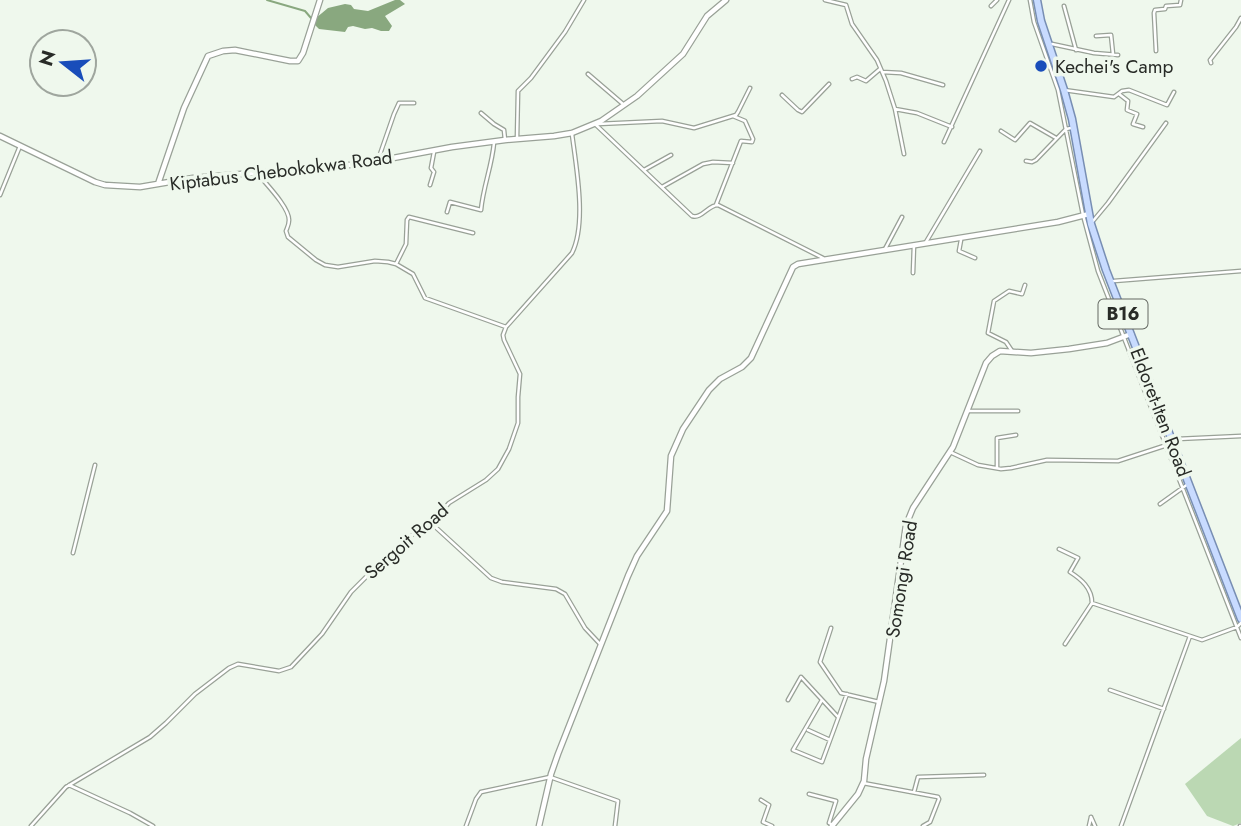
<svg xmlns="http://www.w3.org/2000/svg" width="1241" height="826" viewBox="0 0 1241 826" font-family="Jost,sans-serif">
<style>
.green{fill:#bbd8b3}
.water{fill:#89a87f}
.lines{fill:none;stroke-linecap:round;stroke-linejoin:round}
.stream{stroke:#89a87f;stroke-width:2}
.minor-casing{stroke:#99a197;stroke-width:5}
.tertiary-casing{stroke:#99a197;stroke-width:7}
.primary-casing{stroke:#788eb3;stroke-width:9}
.minor{stroke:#fff;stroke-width:2.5}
.tertiary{stroke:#fff;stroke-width:4.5}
.primary{stroke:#c8dbff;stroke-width:6}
.poi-dot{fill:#194dba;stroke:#eff8ed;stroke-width:2.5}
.labels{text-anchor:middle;stroke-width:7;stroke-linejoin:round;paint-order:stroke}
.shield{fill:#eff8ed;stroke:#646862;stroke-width:2}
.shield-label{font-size:18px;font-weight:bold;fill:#282b27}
.poi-label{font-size:19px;fill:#282b27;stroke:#eff8ed;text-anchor:start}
.street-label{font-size:19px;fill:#282b27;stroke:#eff8ed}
</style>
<rect width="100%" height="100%" fill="#eff8ed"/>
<path class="green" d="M1241,738V823L1233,826L1207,816L1185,784Z"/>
<path class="water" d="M395,0H400L405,4L385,16L392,26L389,31H381L372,28L365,29L353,26L348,27L345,32L319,29L315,25L316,18L328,8L345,4L351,5L354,9L368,11Z"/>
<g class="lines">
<path class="stream" d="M267,0L305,11L311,18"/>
<g class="minor-casing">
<path id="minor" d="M825,0L846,5L852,24L877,60L886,81L895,109L917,113L952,127
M1030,0L1034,22L1058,90L1083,215L1098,271L1241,638
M991,6L997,0
M1064,6L1076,50
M1096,36L1111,35L1113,54
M1052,44L1094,53L1118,55
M1156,51L1154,13L1155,10L1165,9L1166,6L1180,5L1181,0
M1211,63L1210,60L1236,27L1241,18
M882,72L901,73L943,85
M588,74L623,104
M852,79L857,77L866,81L880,69
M1064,90L1114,97L1122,91L1129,90L1167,105L1174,92
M1119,94L1128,101L1127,110L1137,114L1133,124L1143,127
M782,95L798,110L802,112L829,84
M895,109L904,154
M481,113L494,124L504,130L505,140
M595,124L692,216C702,219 708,205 718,205L823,258
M598,124L662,121L694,128L736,115L738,112L750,88
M1001,131L1015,140L1030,123L1056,138
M517,139L518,91L531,78L565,32L584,0
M944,142L1009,0
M378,160L394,114L399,103H414
M1026,161L1032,162L1036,160L1066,129L1071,128
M644,170L671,155
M258,174C266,184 289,207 289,220C289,225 287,228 286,231L288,237L316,260L325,265L338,267L375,261L388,262L396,264L413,274L425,298L506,327
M430,185L434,172L431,168L434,152
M662,187L703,164L713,162L733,163
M0,195L20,146
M716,205L741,141L752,142L753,139L745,121L733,116
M447,212L450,202L481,210C483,187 492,166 494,143
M1093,221L1108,203L1166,123
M961,240L959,251L975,258
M926,242L980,151
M885,249L902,217
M396,264L406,244L407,220L409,217L473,233
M913,273L914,245
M1114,281L1241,271
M1012,351L1006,342L988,333L994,301L1009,291L1022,294L1025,285
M967,411H1018
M1172,441L1177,439L1241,436
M950,452L978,465L1001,469L1011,468L1047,460L1118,461L1167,445
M997,468V438L1016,435
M1160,504L1188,484
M431,523L491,578L502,582L556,589L565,594L585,628L601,645
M1059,549L1078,558L1070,572C1081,579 1092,588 1092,603L1065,644
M73,553L95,465
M1092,603L1202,640L1237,627L1241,623
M831,628L820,662L841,693L879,702
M1110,690L1164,709
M788,700L801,677L838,717
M822,700L793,750L822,762L847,694
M808,730L830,740
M863,783L938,797L939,799L930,822L923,826
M69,785L130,813L153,826
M914,792L918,777L984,775
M809,794L836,801L829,823L833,825
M761,800L769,805L763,822L772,826
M1091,817L1095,826
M31,826L66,787L150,737L166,723L195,694L229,668L238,664L279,671L291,667L322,634L351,592L391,552L404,540L431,523L449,503L486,480L498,469L509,449L518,423V397L520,374L504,340L503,335L506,327L572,253C587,223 576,166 572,134
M466,826L476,799L481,792L550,777L618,801L615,826
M1089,826L1091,817
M1121,826L1190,636
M1240,826H1241"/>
</g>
<g class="tertiary-casing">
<path id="tertiary" d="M0,136L95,182L105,185L140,187L193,178L361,164L452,147L505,140L554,136L572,133L601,121L637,96L683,54L707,16L726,0
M158,184L184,108L208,56L223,51L235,50L290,61H298L303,53L320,0
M539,826L551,774L558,754L628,576L637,556L667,511L671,456L683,429L709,390L720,379L742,367L751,358L793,267L798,264L1058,222L1089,214
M832,826L858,794L864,781L866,759L884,681L906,525L913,508L953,447L986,363L992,356L1000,351L1031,353L1069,349L1107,343L1131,334"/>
</g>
<g class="primary-casing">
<path id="primary" d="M1037,0L1041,21L1064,90L1072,119L1091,224L1106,270L1241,619"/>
</g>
<use href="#minor" class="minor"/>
<use href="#tertiary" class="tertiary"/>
<use href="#primary" class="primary"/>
</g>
<circle class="poi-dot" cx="1041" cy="66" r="7"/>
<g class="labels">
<rect class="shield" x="1098.5" y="299.5" width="49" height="29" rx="5"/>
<g class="shield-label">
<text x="1123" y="320">B16</text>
</g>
<g class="poi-label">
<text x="1055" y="73">Kechei's Camp</text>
</g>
<g class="street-label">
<text transform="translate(281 170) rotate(-7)" y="7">Kiptabus Chebokokwa Road</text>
<text transform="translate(1161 412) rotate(69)" y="7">Eldoret-Iten Road</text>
<text transform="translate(406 541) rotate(-41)" y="7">Sergoit Road</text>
<text transform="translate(901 579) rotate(-81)" y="7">Somongi Road</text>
</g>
</g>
<g transform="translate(63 63) rotate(287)"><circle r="33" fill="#eff8ed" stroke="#9fa69e" stroke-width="2"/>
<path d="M0-5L12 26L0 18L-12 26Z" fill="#194dba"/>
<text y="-10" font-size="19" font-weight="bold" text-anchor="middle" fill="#282b27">N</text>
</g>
</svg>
